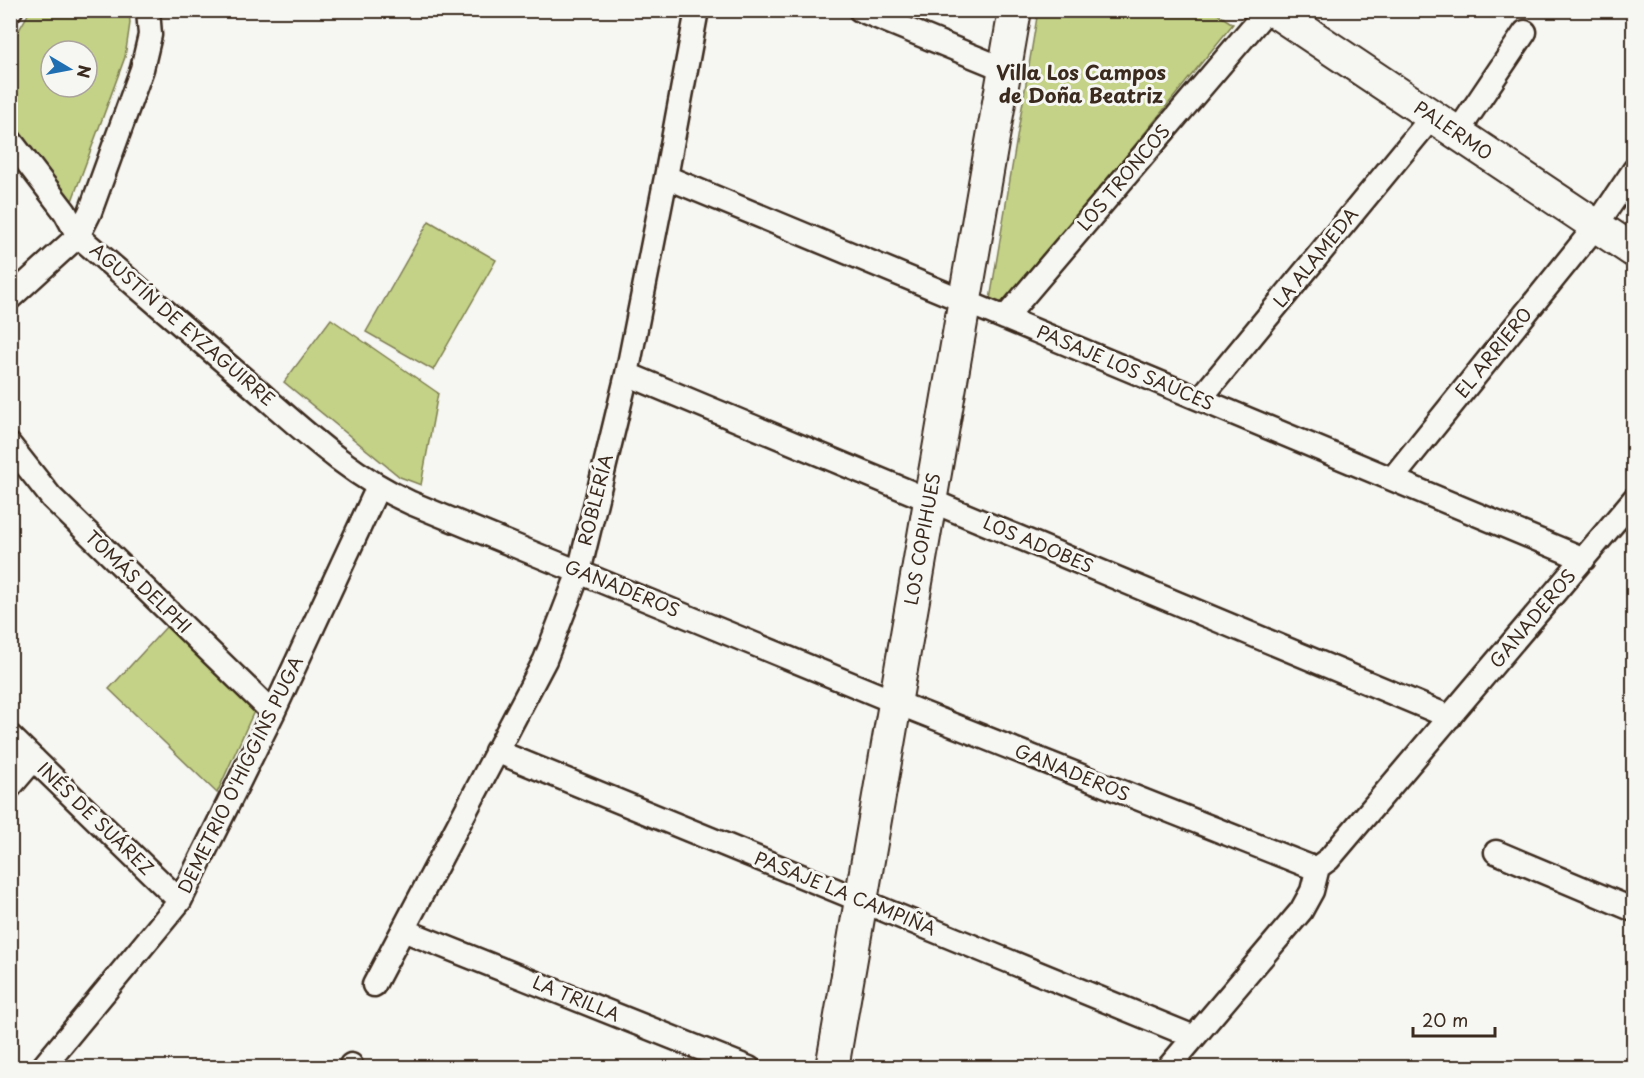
<svg xmlns="http://www.w3.org/2000/svg" width="1644" height="1078" viewBox="0 0 1644 1078" font-family="'Playpen Sans',sans-serif">
<style>
.green{fill:#c3d286;stroke:#7f7e52;stroke-width:1.5;fill-rule:evenodd}
.lines{fill:none;stroke-linecap:round;stroke-linejoin:round}
.street-casing{stroke:#3b2a1e;stroke-width:27}
.secondary-casing{stroke:#3b2a1e;stroke-width:36}
.street{stroke:#f6f6f2;stroke-width:22}
.secondary{stroke:#f6f6f2;stroke-width:32}
.labels{text-anchor:middle;stroke-width:6;stroke-linejoin:round;paint-order:stroke}
.street-label{font-size:18px;fill:#3b2a1e;stroke:#f6f6f2}
.neighbourhood-label{font-size:20px;font-weight:bold;fill:#3b2a1e;stroke:#f6f6f2}
</style>
<rect width="100%" height="100%" fill="#f6f6f2"/>
<filter id="ink" filterUnits="userSpaceOnUse"><feTurbulence type="fractalNoise" baseFrequency=".0167" numOctaves="2"/><feDisplacementMap in="SourceGraphic" scale="12" xChannelSelector="R" yChannelSelector="G"/><feConvolveMatrix kernelMatrix="1 2 1 2 8 2 1 2 1" color-interpolation-filters="sRGB"/></filter>
<g filter="url(#ink)">
<path class="green" d="M30,11H129L130,23L125,57L69,209L11,131V44ZM51,51H87V87H51Z
M1038,11H1213L1233,24L1007,303L990,300Z
M429,221L496,260L433,370L366,332Z
M331,319L438,393L421,485L400,477L284,382Z
M167,626L255,709L217,793L109,689Z"/>
<g class="lines">
<g class="street-casing">
<path id="street" d="M860,10L1004,69
M10,11L11,10
M1457,133L1525,32
M10,140L65,212L78,236C136,286 193,335 251,385C302,429 349,475 411,503L895,702L1311,867H1318L1329,859L1634,499
M666,177L1584,559
M10,298L78,236L90,212L142,69L150,35L148,10
M1005,318L1267,10
M627,374L1450,717
M1200,399L1432,117
M10,445L51,497L273,713
M1392,479L1596,226L1634,170
M10,736L180,901
M496,751L1194,1037
M10,787L34,759
M1496,852L1634,910
M403,930L749,1068
M374,985L545,660L579,572L627,374L666,177L697,10
M42,1068L180,901L273,713L378,487
M350,1068L351,1065
M1168,1068L1301,911L1312,891L1318,867"/>
</g>
<g class="secondary-casing">
<path id="secondary" d="M1273,10L1634,251
M832,1068L1015,10"/>
</g>
<use href="#street" class="street"/>
<use href="#secondary" class="secondary"/>
</g>
</g>
<g class="labels">
<g class="street-label">
<text transform="translate(1453 131) rotate(34)" y="6">PALERMO</text>
<text transform="translate(1124 178) rotate(-50)" y="6">LOS TRONCOS</text>
<text transform="translate(1316 258) rotate(-51)" y="6">LA ALAMEDA</text>
<text transform="translate(182 325) rotate(41)" y="6">AGUSTÍN DE EYZAGUIRRE</text>
<text transform="translate(1494 353) rotate(-51)" y="6">EL ARRIERO</text>
<text transform="translate(1125 368) rotate(23)" y="6">PASAJE LOS SAUCES</text>
<text transform="translate(596 500) rotate(-76)" y="6">ROBLERÍA</text>
<text transform="translate(923 539) rotate(-80)" y="6">LOS COPIHUES</text>
<text transform="translate(1038 545) rotate(23)" y="6">LOS ADOBES</text>
<text transform="translate(138 582) rotate(44)" y="6">TOMÁS DELPHI</text>
<text transform="translate(622 589) rotate(22)" y="6">GANADEROS</text>
<text transform="translate(1533 619) rotate(-50)" y="6">GANADEROS</text>
<text transform="translate(1072 773) rotate(22)" y="6">GANADEROS</text>
<text transform="translate(241 775) rotate(-64)" y="6">DEMETRIO O'HIGGINS PUGA</text>
<text transform="translate(95 819) rotate(44)" y="6">INÉS DE SUÁREZ</text>
<text transform="translate(845 894) rotate(22)" y="6">PASAJE LA CAMPIÑA</text>
<text transform="translate(576 999) rotate(22)" y="6">LA TRILLA</text>
</g>
<g class="neighbourhood-label">
<text x="1081" y="80">Villa Los Campos<tspan x="1081" dy="23">de Doña Beatriz</tspan></text>
</g>
</g>
<rect width="1644" height="1078" fill="none" stroke="#f6f6f2" stroke-width="36"/>
<rect x="18" y="18" width="1608" height="1042" fill="none" stroke="#3b2a1e" stroke-width="2" filter="url(#ink)"/>
<g transform="translate(69 69) rotate(100)"><circle r="28" fill="#f6f6f2" stroke="#aba49d" stroke-width="1.5"/>
<path d="M0-4.5L10 22L0 15L-10 22Z" fill="#1f6fb2"/>
<text y="-9" font-size="16" font-weight="bold" text-anchor="middle" fill="#3b2a1e">N</text>
</g>
<path d="M1413 1027v9h82v-9" fill="none" stroke="#3b2a1e" stroke-width="3"/>
<text x="1422" y="1027" font-size="18" fill="#3b2a1e" stroke="#f6f6f2" stroke-width="4.5" paint-order="stroke">20 m</text>
</svg>
